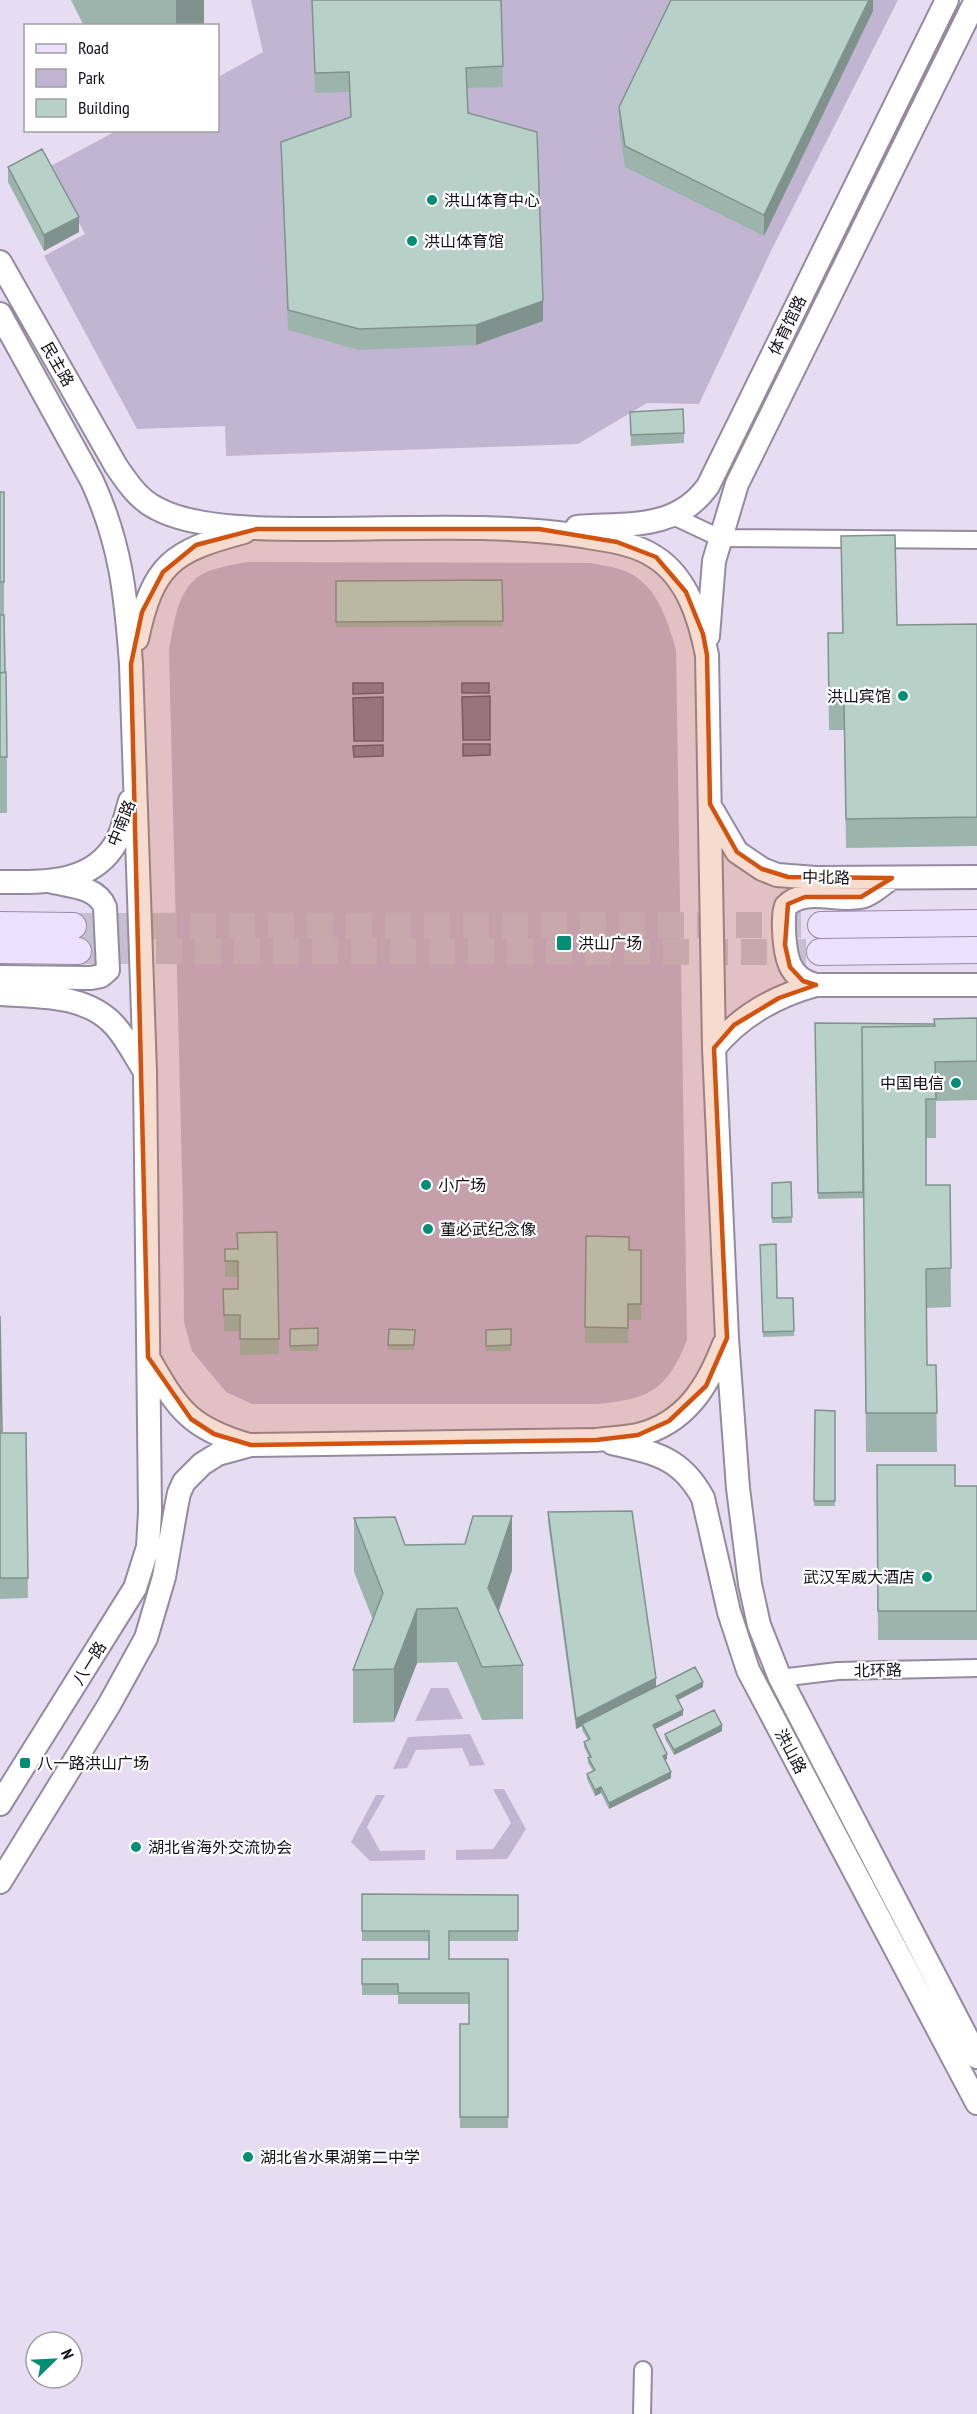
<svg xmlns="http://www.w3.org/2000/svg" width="977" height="2414" viewBox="0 0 977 2414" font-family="'PT Sans Narrow','Noto Sans SC',sans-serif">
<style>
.green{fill:#c2b5d2}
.water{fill:#8a7d9b;stroke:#665c73;stroke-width:1.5}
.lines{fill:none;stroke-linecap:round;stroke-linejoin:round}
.primary-tunnel{stroke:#c6bed1;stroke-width:26;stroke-dasharray:26 13;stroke-linecap:butt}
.minor-casing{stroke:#948b9f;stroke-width:20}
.secondary-casing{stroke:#948b9f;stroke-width:26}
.primary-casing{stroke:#988aab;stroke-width:28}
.minor{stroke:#fff;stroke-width:16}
.secondary{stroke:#fff;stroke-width:22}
.primary{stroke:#ece0fc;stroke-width:26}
.wall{fill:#9db4ad}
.shaded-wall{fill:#80928d}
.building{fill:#b7d1c9;stroke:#80928d;stroke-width:1.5}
.marked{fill:#d3520d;fill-opacity:0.2;stroke:#d3520d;stroke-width:4.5;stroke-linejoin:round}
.poi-dot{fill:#028d75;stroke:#fff;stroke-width:2}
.labels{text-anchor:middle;stroke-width:4.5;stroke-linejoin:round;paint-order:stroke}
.poi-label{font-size:16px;fill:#131017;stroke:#fff;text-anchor:start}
.street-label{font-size:16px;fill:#131017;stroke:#fff}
</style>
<rect width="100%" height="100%" fill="#e6ddf2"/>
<path class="green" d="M251,0H898L771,251L699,404L647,403L578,444L226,456L225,426L137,429L44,256L85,234L49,167L116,131L218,130V77L263,52Z
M248,562L591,563C600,565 610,566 619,569C655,579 667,618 676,650L687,1340C667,1390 650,1399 597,1404H252L226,1392L192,1351L184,1322L183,1213L169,651C173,627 176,598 194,580C207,568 231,565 248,562Z
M431,1688H448L463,1719L415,1721Z
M470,1734L485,1765L470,1766L462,1748L416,1750L407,1768L393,1769L408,1737Z
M493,1789H504L526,1829L507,1859L456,1860V1850L493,1849L511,1823Z
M376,1795H385L367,1827L380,1851L425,1850V1860L370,1861L351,1842Z"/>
<path class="water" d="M353,683H383V693L353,694Z
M462,683H489V693H462Z
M490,696V740H463L462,697Z
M383,697V741H354L353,698Z
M463,744H490V755L463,756Z
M383,745V756L354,757L353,746Z"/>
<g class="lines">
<path class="primary-tunnel" d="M73,926L821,925
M78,951L820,952"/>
<g class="minor-casing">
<path id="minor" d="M673,516L720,538L977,540
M780,1678L838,1671L977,1668
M642,2414L643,2370"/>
</g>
<g class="secondary-casing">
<path id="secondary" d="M0,262L116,466C127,482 138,499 156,508C195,530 273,529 318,529C403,529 498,523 581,536C606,540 634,543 655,557C688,578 700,620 707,655L714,1048L727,1338L738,1488L750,1584L759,1625L780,1678L977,2057
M0,314L92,481C121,544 126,596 131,664L145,1072L150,1511L148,1547L135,1588L0,1804
M577,527C626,523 676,531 708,486L947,0
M708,636L714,561L737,484L976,0
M137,639C153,564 172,551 244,532
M713,811L737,852L762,869L777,875L816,878L977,877
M0,882C44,882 93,885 117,841C123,829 126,814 130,801
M0,977L91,978L101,976L108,970L105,907C97,887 71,886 53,882
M816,985C788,979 785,955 784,930C784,922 783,914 786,906C805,887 836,902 860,897C870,896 883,883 892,878
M0,994C40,997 88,994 116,1027C127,1040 135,1056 144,1070
M714,1048C741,1015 776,996 816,985H977
M149,1359C178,1410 190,1428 249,1445
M612,1443C655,1453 681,1457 703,1498L729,1612L748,1670L977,2103
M0,1882L109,1705L146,1638L164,1577L176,1508L179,1493L184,1482L202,1464L218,1454L251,1445L596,1440C610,1438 625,1438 638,1435C686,1423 708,1386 724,1344"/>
</g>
<g class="primary-casing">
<path id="primary" d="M0,925L73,926
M821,925L977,923
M0,950L78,951
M820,952L977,950"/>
</g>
<use href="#minor" class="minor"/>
<use href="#secondary" class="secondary"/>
<use href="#primary" class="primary"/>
</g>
<path class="wall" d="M71,0H204V26H84Z
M312,0H501L503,87L467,88L468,113L543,321L476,345L359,350L288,330L281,142L350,118L349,92L315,93Z
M873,0V11L764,236L625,167L619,127V107Z
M8,167L79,232L44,251L8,182Z
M630,412L684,433V443L631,446Z
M0,492H4V615L7,757V813H0Z
M841,536L897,625L977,624V846L846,848L844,730H829L828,662L842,633Z
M502,580L503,626L336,627V581Z
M977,1018V1100L936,1101V1138H926V1185H950L951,1307L926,1308L927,1365H936L937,1452H866L863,1145V1198L818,1199L815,1023L934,1024Z
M791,1182L792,1223H772V1183Z
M277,1232L279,1354L240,1355V1331H224L223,1289H238V1277H225V1249H237Z
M586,1236L629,1250H641V1320H628V1343H585Z
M760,1245L777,1298H793L794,1336L763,1337Z
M0,1316L2,1433H26L28,1598L0,1599Z
M318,1328V1351H290V1329Z
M389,1329L415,1330L414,1350H388Z
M511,1329V1351H486V1330Z
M815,1410L835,1411V1506H814Z
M877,1465L955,1486H977V1640H878Z
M548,1512L656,1687H703L678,1700L683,1715L655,1729L667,1759L665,1760L671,1778L609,1809L601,1793L595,1796L587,1779V1774L593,1771L588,1763V1758L589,1757L584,1747V1742L588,1740L582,1730V1726L576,1729L548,1522Z
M354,1518L405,1545L512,1570L499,1611L523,1665V1719L482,1720L457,1662L417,1663L394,1722L353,1723V1670L373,1620L354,1572Z
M722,1731L674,1755L665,1739V1734Z
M362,1894L518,1895V1941H449V1959H508V2128H460V2024H469V2004H398V1995H362V1959H429V1941H362Z"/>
<path class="shaded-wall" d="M176,0H204V26H176Z
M869,0H873V11L764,236V215Z
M79,217V232L44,251V235Z
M543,301V321L476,345V325Z
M512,1516V1570L488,1642V1588Z
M417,1609V1663L394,1722V1669Z
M656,1678V1689L576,1729V1719Z
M703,1682V1687L676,1701V1696Z
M683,1710V1715L653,1730V1725Z
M722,1725V1731L674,1755V1750Z
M667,1754V1759L663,1761V1756Z
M671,1772V1778L609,1809V1803Z
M601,1787V1793L595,1796V1790Z"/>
<path class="building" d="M312,0H501L503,66L466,68L468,113L537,132L543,301L476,325L359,329L288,310L281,142L351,117L349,72L315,73Z
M671,0H869L764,215L625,146L619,107Z
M42,149L79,217L44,235L8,167Z
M683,409L684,433L631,435L630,412Z
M0,492H4V582H0Z
M895,535L897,625L977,624V817L846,819L844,701L829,702L828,633H843L841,536Z
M502,580L503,621L336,622V581Z
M0,615H4L5,672L0,673Z
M6,672L7,757H0V673Z
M977,1018V1061L935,1062L936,1099H926V1185H950L951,1268L926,1269L927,1365H936L937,1413H866L862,1027L935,1026L934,1019Z
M815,1023L934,1024V1026L862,1027L863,1192L818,1193Z
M791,1182L792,1217L772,1218V1183Z
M277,1232L279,1339H240V1315H224L223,1289H238V1261H225V1249H238L237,1233Z
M586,1236L629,1237V1250H641V1304H628V1328L585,1327Z
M776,1244L777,1298H793L794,1331L763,1332L760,1245Z
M0,1316L2,1431H0Z
M318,1328V1345L290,1346V1329Z
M389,1329L415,1330L414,1345H388Z
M511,1329V1345L486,1346V1330Z
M815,1410L835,1411V1501H814Z
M0,1433H26L28,1578H0Z
M877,1465H955V1486H977V1611H878Z
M632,1511L656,1678L576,1719L548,1512Z
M473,1516H512L488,1588L523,1665L482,1667L457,1608L417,1609L394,1669L353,1670L383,1593L354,1518L395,1517L405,1545L465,1544Z
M695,1667L703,1682L676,1696L683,1710L653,1725L667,1754L663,1756L671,1772L609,1803L601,1787L595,1790L587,1774L595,1770L588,1758L591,1757L584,1742L590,1739L582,1724Z
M714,1710L722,1725L674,1750L665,1734Z
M362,1894L518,1895V1931H449V1959H508V2117H460V2024H469V1993H398V1984H362V1959H429V1931H362Z"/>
<path class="marked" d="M257,529H539L617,542L656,557L686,592L703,634L707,655L710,804L737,852L762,869L788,877L892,878L861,897H805L788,904L785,945L790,967L803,981L816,985L779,998L734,1025L714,1048L727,1338L706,1386L669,1421L638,1435L596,1440L251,1445L214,1434L191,1419L148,1357L131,664L142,612L163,572L196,545Z"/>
<g class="poi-dot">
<circle cx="432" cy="200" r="6"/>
<circle cx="412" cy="241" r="6"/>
<circle cx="903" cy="696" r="6"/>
<rect x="556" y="935" width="16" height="16" rx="3"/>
<circle cx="956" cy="1083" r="6"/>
<circle cx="426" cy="1185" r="6"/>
<circle cx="428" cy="1229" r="6"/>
<circle cx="927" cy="1577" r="6"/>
<rect x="19" y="1757" width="12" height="12" rx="3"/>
<circle cx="136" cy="1847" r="6"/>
<circle cx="248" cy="2157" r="6"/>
</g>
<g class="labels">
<g class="poi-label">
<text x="444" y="206">洪山体育中心</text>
<text x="424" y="247">洪山体育馆</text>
<text x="891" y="702" text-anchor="end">洪山宾馆</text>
<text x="578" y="949">洪山广场</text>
<text x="944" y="1089" text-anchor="end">中国电信</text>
<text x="438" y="1191">小广场</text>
<text x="440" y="1235">董必武纪念像</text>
<text x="915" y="1583" text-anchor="end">武汉军威大酒店</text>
<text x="37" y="1769">八一路洪山广场</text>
<text x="148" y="1853">湖北省海外交流协会</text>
<text x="260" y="2163">湖北省水果湖第二中学</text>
</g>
<g class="street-label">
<text transform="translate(787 325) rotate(-64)" y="6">体育馆路</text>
<text transform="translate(58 364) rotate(60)" y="6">民主路</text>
<text transform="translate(121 823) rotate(-68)" y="6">中南路</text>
<text transform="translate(826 877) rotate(1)" y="6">中北路</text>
<text transform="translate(89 1663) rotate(-58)" y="6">八一路</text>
<text transform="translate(878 1670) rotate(-1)" y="6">北环路</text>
<text transform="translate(791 1751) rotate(62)" y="6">洪山路</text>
</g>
</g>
<rect x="24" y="24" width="195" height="108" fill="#ffffff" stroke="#a19fa2" stroke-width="1.5"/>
<rect x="36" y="44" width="30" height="9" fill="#ece0fc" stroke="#a19fa2" stroke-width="1.5"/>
<text x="78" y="54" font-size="18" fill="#131017">Road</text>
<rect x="36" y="69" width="30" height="18" fill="#c2b5d2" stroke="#a19fa2" stroke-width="1.5"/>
<text x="78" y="84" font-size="18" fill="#131017">Park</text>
<rect x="36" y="99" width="30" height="18" fill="#b7d1c9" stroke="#a19fa2" stroke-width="1.5"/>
<text x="78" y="114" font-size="18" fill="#131017">Building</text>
<g transform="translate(54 2360) rotate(66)"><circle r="28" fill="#ffffff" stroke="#a19fa2" stroke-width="1.5"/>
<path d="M0-4.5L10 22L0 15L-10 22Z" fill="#028d75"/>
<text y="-9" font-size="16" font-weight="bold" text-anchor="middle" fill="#131017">N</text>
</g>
</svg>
